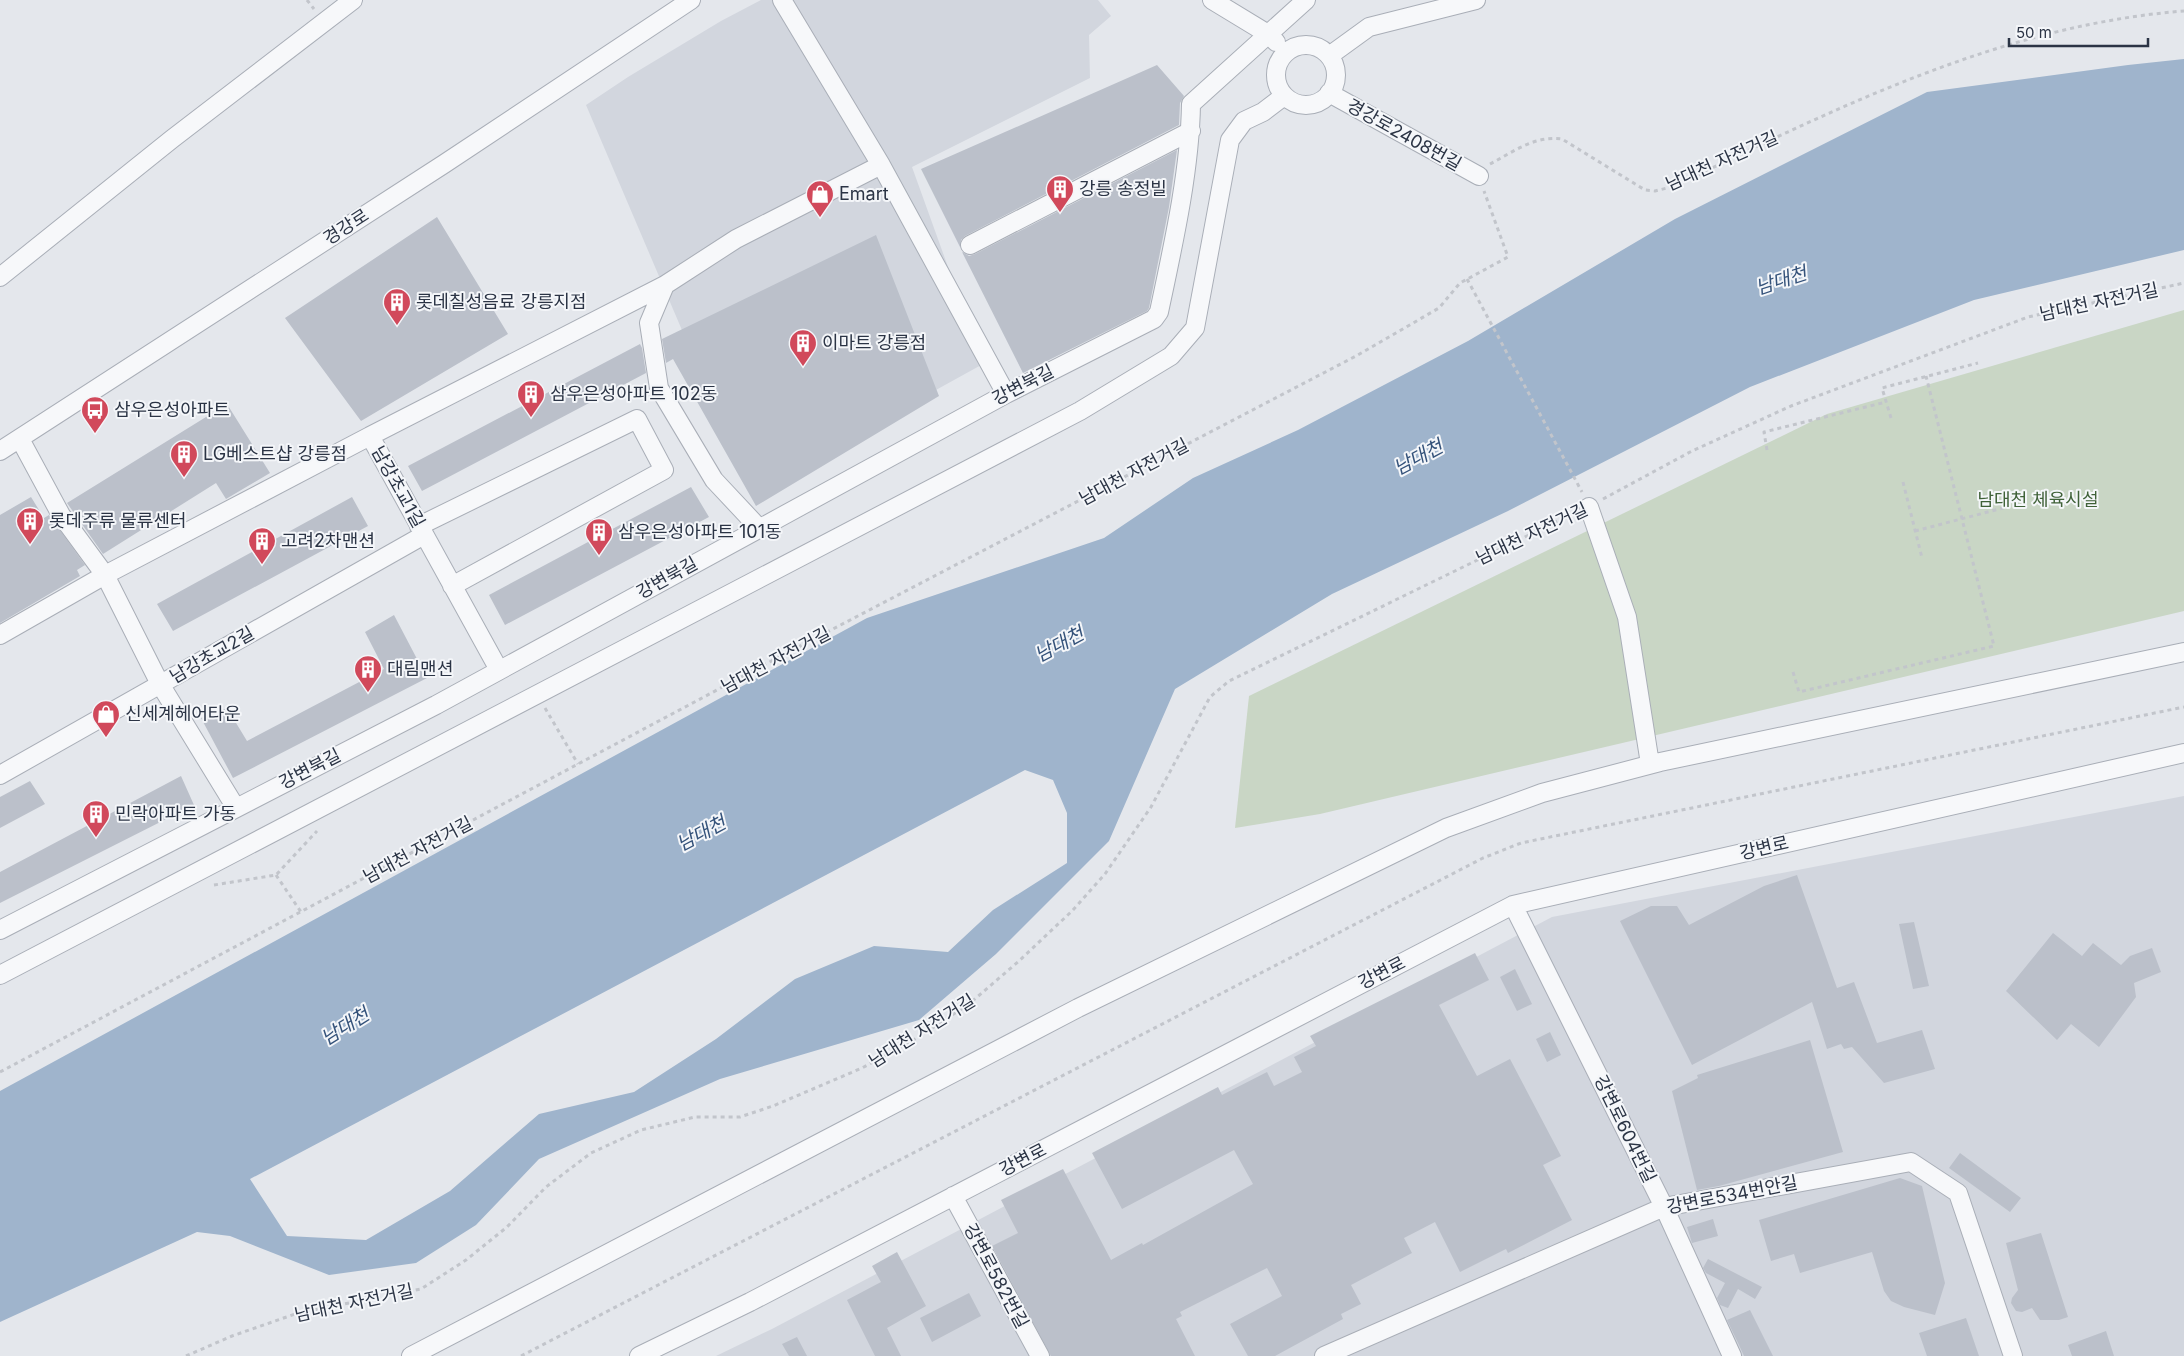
<svg xmlns="http://www.w3.org/2000/svg" width="2184" height="1356" viewBox="0 0 2184 1356" font-family="Inter,'Noto Sans KR',sans-serif">
<style>
.built{fill:#d2d6de}
.green{fill:#c9d6c5}
.water{fill:#9fb4cc;fill-rule:evenodd}
.building{fill:#bbc0ca}
.lines{fill:none;stroke-linecap:round;stroke-linejoin:round}
.minor-casing{stroke:#a9aeb7;stroke-width:20}
.path{stroke:#c2c5cb;stroke-width:3;stroke-dasharray:4 4;stroke-linecap:butt}
.minor{stroke:#f7f8fa;stroke-width:18}
.labels{text-anchor:middle;stroke-width:4;stroke-linejoin:round;paint-order:stroke}
.street-label{font-size:18px;fill:#2b3445;stroke:#f4f6f9}
.poi-label{font-size:18px;fill:#2b3445;stroke:#f4f6f9;text-anchor:start}
.park-label{font-size:18px;fill:#3f6138;stroke:#f4f6f9}
.water-label{font-size:19px;font-style:italic;fill:#34527a;stroke:#f4f6f9}
</style>
<rect width="100%" height="100%" fill="#e4e7ec"/>
<path class="built" d="M761,0H1098L1111,16L1089,35L1090,78L912,167L983,364L751,492L586,105L628,77L721,21Z
M2184,796V1356H716L772,1329L1552,917Z"/>
<path class="green" d="M2184,310V611L1320,814L1235,828L1249,696L1827,414Z"/>
<path class="water" d="M2184,59V250L1974,300L1750,387L1508,511L1332,594L1175,689L1109,841L996,954L919,1020L720,1079L539,1159L476,1225L416,1263L329,1275L230,1236L197,1232L0,1322V1091L867,618L1104,538L1193,478L1298,430L1468,341L1675,219L1927,92L2128,65ZM1025,770L1053,780L1067,813V863L993,910L948,952L874,946L795,979L716,1039L634,1092L539,1114L450,1191L366,1240L287,1236L250,1179Z"/>
<path class="building" d="M1157,65L1184,96L1180,103L1179,125L965,236L961,240L960,247L921,169Z
M1177,150L1169,207L1149,308L1147,311L1023,373L962,252L969,256L975,254Z
M437,217L508,334L361,421L285,318Z
M876,235L939,396L756,506L673,359L666,363L662,339Z
M640,344L642,348L646,373L422,491L408,466Z
M227,404L270,473L226,499L216,483L103,554L67,503Z
M691,487L709,517L505,625L489,595Z
M31,497L44,518L49,515L85,565L77,570L80,576L0,623V515Z
M352,497L368,526L173,631L157,604Z
M394,615L427,678L233,778L201,718L227,708L247,741L384,669L365,632Z
M181,776L194,805L0,903V872Z
M30,781L45,804L0,828V797Z
M1797,875L1837,988L1854,982L1877,1043L1922,1030L1935,1069L1884,1083L1852,1047L1844,1049L1841,1044L1827,1049L1812,1002L1692,1065L1620,921L1651,906H1677L1689,925L1764,886Z
M1914,922L1929,986L1913,989L1899,924Z
M2053,933L2082,956L2093,943L2121,965L2130,956L2152,948L2161,972L2134,983L2136,997L2099,1047L2071,1024L2057,1040L2006,991Z
M1475,953L1489,980L1439,1005L1477,1076L1510,1059L1561,1156L1543,1165L1572,1220L1508,1253L1506,1249L1460,1272L1435,1222L1404,1238L1412,1253L1351,1285L1361,1304L1341,1314L1343,1319L1275,1356H1248L1230,1324L1282,1296L1267,1268L1180,1312L1182,1316L1176,1319L1195,1356H1051L992,1246L1018,1233L1001,1200L1063,1169L1111,1260L1142,1243L1143,1245L1253,1184L1234,1150L1122,1209L1092,1153L1218,1087L1222,1095L1267,1072L1274,1086L1302,1072L1294,1057L1316,1046L1310,1036Z
M1515,969L1532,1004L1517,1011L1500,977Z
M1550,1032L1561,1055L1547,1062L1536,1039Z
M1810,1040L1843,1152L1719,1186L1697,1190L1672,1091L1698,1078L1697,1075Z
M1960,1153L2021,1198L2010,1212L1949,1168Z
M1900,1178L1922,1186L1945,1283L1935,1315L1904,1307L1891,1301L1884,1291L1872,1252L1800,1273L1794,1254L1771,1261L1759,1220Z
M1713,1219L1718,1236L1692,1243L1687,1227Z
M2041,1233L2068,1317L2059,1320H2040L2032,1308L2022,1312L2016,1311L2011,1303L2012,1298L2018,1290L2006,1243Z
M897,1252L926,1306L887,1328L901,1356H875L847,1300L881,1282L872,1266Z
M1708,1259L1762,1287L1755,1299L1738,1289L1728,1308L1720,1305L1717,1298L1725,1283L1706,1273L1703,1268Z
M969,1293L981,1316L932,1342L920,1318Z
M1750,1310L1773,1356H1744L1739,1345L1727,1320Z
M1966,1318L1979,1356H1927L1919,1333Z
M2106,1331L2114,1356H2072L2068,1345Z
M797,1337L807,1356H789L782,1344Z"/>
<g class="lines">
<g class="minor-casing">
<path id="minor" d="M782,0L881,165L1006,394
M1212,0L1268,34L1276,42
M1276 75a30 30 0 1 1 60 0a30 30 0 1 1-60 0Z
M1329,56L1369,27L1476,0
M1329,93L1479,176
M970,245L1191,131
M0,277L172,139L353,0
M370,436L665,285
M20,439L61,515L105,575L160,684L236,808
M0,451L444,164L691,0
M1589,507L1627,617L1650,764
M419,526L637,419L664,470L452,586
M759,528L714,480L659,388L649,323L665,285L736,239L881,165
M0,635L105,575L370,436L499,670
M0,775L424,535
M1513,905L1664,1207L1732,1356
M0,930L436,705L1006,394L1154,319L1159,312C1173,246 1190,171 1191,104L1306,0
M0,975L1080,411L1171,356L1195,328L1230,140L1244,121L1263,112L1284,96
M953,1196L1040,1356
M411,1356L1078,1008L1446,828L1542,793L1660,762L2184,652
M639,1356L750,1302L1513,905L2184,753
M1324,1356L1664,1207L1911,1162L1958,1193L2013,1356"/>
</g>
<path class="path" d="M307,0L314,9
M1490,164C1513,152 1535,135 1562,139L1645,190L1655,191L1675,186C1836,108 2003,25 2184,11
M1467,279L1582,492
M1891,418L1882,388L1978,363
M1767,450L1764,432L1886,402
M1903,482L1922,558
M1603,499L1692,451L1791,406L2028,317L2184,283
M1915,531L2007,507
M1793,672L1799,692L1994,646L1926,376
M545,708L578,764
M276,875L301,912
M214,885L276,875L317,831
M0,1072L762,666L1356,356L1439,308L1460,283L1508,257L1484,191
M186,1356L232,1336L298,1313L421,1289L466,1260L507,1227L546,1187L591,1153L641,1130L695,1117H740L773,1106L862,1068L917,1038L969,1004L1019,961L1072,911L1105,874L1151,807L1210,697L1229,681L1574,513
M521,1356L1483,858L1521,843L2184,707"/>
<use href="#minor" class="minor"/>
</g>
<defs>
<g id="building-pin" transform="scale(1.4375)"><path d="M0 17L-7.5 6A9.5 9.5 0 1 1 7.5 6Z" fill="#d1495b" stroke="#f4f6f9"/><path d="M-4-6H4V6H1V3H-1V6H-4ZM-2.5-4.3h1.7v1.8h-1.7ZM.8-4.3h1.7v1.8H.8ZM-2.5-1h1.7V.8h-1.7ZM.8-1h1.7V.8H.8Z" fill="#fff"/></g>
<g id="shop-pin" transform="scale(1.4375)"><path d="M0 17L-7.5 6A9.5 9.5 0 1 1 7.5 6Z" fill="#d1495b" stroke="#f4f6f9"/><path d="M-5-2.5h2.3a2.7 3.5 0 0 1 5.4 0H5L5.5 6h-11ZM-1.5-2.5h3a1.5 2.3 0 0 0-3 0Z" fill="#fff"/></g>
<g id="bus-pin" transform="scale(1.4375)"><path d="M0 17L-7.5 6A9.5 9.5 0 1 1 7.5 6Z" fill="#d1495b" stroke="#f4f6f9"/><path d="M-5-6H5V4H4V6H2V4H-2V6H-4V4H-5ZM-3.5-4V0h7V-4ZM-3.5 1.2v1.5H-2V1.2ZM2 1.2v1.5H3.5V1.2Z" fill="#fff"/></g>
</defs>
<g fill-rule="evenodd">
<use href="#building-pin" x="1060" y="189"/>
<use href="#shop-pin" x="820" y="194"/>
<use href="#building-pin" x="397" y="302"/>
<use href="#building-pin" x="803" y="343"/>
<use href="#building-pin" x="531" y="394"/>
<use href="#bus-pin" x="95" y="410"/>
<use href="#building-pin" x="184" y="454"/>
<use href="#building-pin" x="30" y="521"/>
<use href="#building-pin" x="599" y="532"/>
<use href="#building-pin" x="262" y="541"/>
<use href="#building-pin" x="368" y="669"/>
<use href="#shop-pin" x="106" y="714"/>
<use href="#building-pin" x="96" y="814"/>
</g>
<g class="labels">
<g class="street-label">
<text transform="translate(1404 135) rotate(29)" y="6">경강로2408번길</text>
<text transform="translate(1722 161) rotate(-24)" y="6">남대천 자전거길</text>
<text transform="translate(346 227) rotate(-33)" y="6">경강로</text>
<text transform="translate(2099 302) rotate(-12)" y="6">남대천 자전거길</text>
<text transform="translate(1023 385) rotate(-27)" y="6">강변북길</text>
<text transform="translate(1134 472) rotate(-28)" y="6">남대천 자전거길</text>
<text transform="translate(398 487) rotate(61)" y="6">남강초교1길</text>
<text transform="translate(1532 534) rotate(-25)" y="6">남대천 자전거길</text>
<text transform="translate(667 578) rotate(-29)" y="6">강변북길</text>
<text transform="translate(212 655) rotate(-30)" y="6">남강초교2길</text>
<text transform="translate(776 660) rotate(-28)" y="6">남대천 자전거길</text>
<text transform="translate(310 769) rotate(-27)" y="6">강변북길</text>
<text transform="translate(1764 848) rotate(-13)" y="6">강변로</text>
<text transform="translate(418 850) rotate(-28)" y="6">남대천 자전거길</text>
<text transform="translate(1382 973) rotate(-27)" y="6">강변로</text>
<text transform="translate(922 1031) rotate(-32)" y="6">남대천 자전거길</text>
<text transform="translate(1625 1129) rotate(64)" y="6">강변로604번길</text>
<text transform="translate(1023 1160) rotate(-27)" y="6">강변로</text>
<text transform="translate(1732 1195) rotate(-11)" y="6">강변로534번안길</text>
<text transform="translate(996 1276) rotate(62)" y="6">강변로582번길</text>
<text transform="translate(354 1303) rotate(-12)" y="6">남대천 자전거길</text>
</g>
<g class="poi-label">
<text x="1079" y="195">강릉 송정빌</text>
<text x="839" y="200">Emart</text>
<text x="416" y="308">롯데칠성음료 강릉지점</text>
<text x="822" y="349">이마트 강릉점</text>
<text x="550" y="400">삼우은성아파트 102동</text>
<text x="114" y="416">삼우은성아파트</text>
<text x="203" y="460">LG베스트샵 강릉점</text>
<text x="49" y="527">롯데주류 물류센터</text>
<text x="618" y="538">삼우은성아파트 101동</text>
<text x="281" y="547">고려2차맨션</text>
<text x="387" y="675">대림맨션</text>
<text x="125" y="720">신세계헤어타운</text>
<text x="115" y="820">민락아파트 가동</text>
</g>
<g class="park-label">
<text x="2038" y="506">남대천 체육시설</text>
</g>
<g class="water-label">
<text transform="translate(1781 280) rotate(-18)" y="7">남대천</text>
<text transform="translate(1418 457) rotate(-28)" y="7">남대천</text>
<text transform="translate(1059 644) rotate(-28)" y="7">남대천</text>
<text transform="translate(701 833) rotate(-28)" y="7">남대천</text>
<text transform="translate(345 1026) rotate(-32)" y="7">남대천</text>
</g>
</g>
<path d="M2009 38v8h139v-8" fill="none" stroke="#2b3445" stroke-width="2.5"/>
<text x="2016" y="38" font-size="15" fill="#2b3445" stroke="#f4f6f9" stroke-width="4" paint-order="stroke">50 m</text>
</svg>
